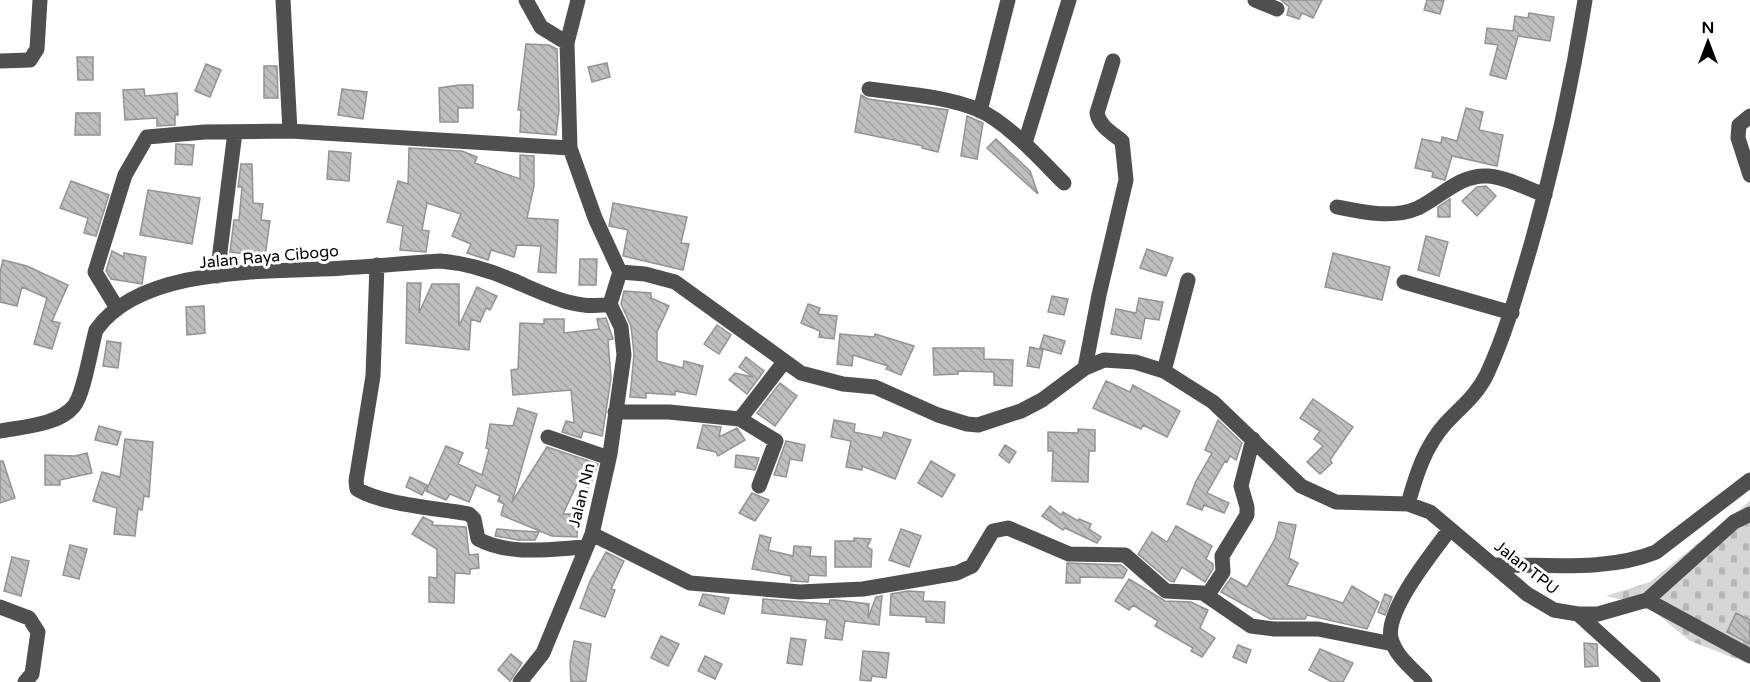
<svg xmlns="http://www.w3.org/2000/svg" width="1750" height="682" viewBox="0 0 1750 682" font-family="'Varela Round',sans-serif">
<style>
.cemetery{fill:url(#cemetery-stones)}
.building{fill:url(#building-back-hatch);stroke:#939393;stroke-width:1.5}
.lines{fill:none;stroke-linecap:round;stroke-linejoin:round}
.minor{stroke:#4f4f4f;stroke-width:15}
.labels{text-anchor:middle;stroke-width:6;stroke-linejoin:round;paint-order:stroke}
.street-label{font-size:16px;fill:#000;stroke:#fff}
</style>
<defs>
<pattern id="cemetery-stones" width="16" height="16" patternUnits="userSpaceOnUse" patternTransform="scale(1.5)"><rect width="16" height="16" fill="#d6d6d6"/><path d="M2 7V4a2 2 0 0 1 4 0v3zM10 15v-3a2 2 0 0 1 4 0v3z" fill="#b6b6b6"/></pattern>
<pattern id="building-back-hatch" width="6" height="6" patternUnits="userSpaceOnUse" patternTransform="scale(1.5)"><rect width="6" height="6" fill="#bfbfbf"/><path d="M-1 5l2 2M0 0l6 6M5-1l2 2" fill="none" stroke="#a2a2a2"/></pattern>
</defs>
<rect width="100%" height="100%" fill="#fff"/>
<path class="cemetery" d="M1750,501V664L1690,641L1646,605L1606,596L1650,582Z"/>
<path class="building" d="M1281,0H1322L1313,18L1302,13L1299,19L1287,15L1289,7Z
M1427,0H1444L1440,14L1424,10Z
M1529,13L1554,17L1550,41L1518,36L1506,79L1490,75L1498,45L1485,43L1487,28L1513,31L1515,16L1528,18Z
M526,44L549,45L557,49L559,110L556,135L520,132L521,110H518Z
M77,57H93V80H78Z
M607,63L610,77L592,82L588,67Z
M206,64L221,70L210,97L195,91Z
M264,66H277L278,98H264Z
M459,85H473V108H458V122H440L439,88Z
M144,89L145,96L177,93L178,115H175V125L157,126V118L125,120L123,90Z
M342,89L367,92L363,119L338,115Z
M861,95L868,99L948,110L938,152L922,148L923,146L855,132Z
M1466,108L1483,112L1479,130L1503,135L1497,166L1452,156L1445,180L1432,177L1433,172L1415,168L1422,139L1441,143L1442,137L1457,141Z
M76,113H100V135H75Z
M967,116L983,123L977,159L961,156Z
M996,139L1030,171L1038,194L987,148Z
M176,144L194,145L192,165L175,164Z
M409,148L462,151L477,157L475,163L520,179V155L534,156V186L527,218L558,220L556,273L538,272L541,246L517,245L514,257L491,250L488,260L467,253L471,244L452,236L461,214L427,203L422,230L429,231L426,252L400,250L403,226L387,222L398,181L408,184Z
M329,151L351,153L349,181L327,179Z
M241,164H252L253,203L263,204L261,220L270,221L265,256L230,252L234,220H239L242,187H238Z
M71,181L109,195L96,236L84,233L88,218L60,208Z
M1486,186L1496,196L1477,216L1462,201L1477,187Z
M148,190L200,198L192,244L140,235Z
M1450,199V217H1438V207Z
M613,203L687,217L681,243L689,244L683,270L623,256L628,230L609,226Z
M1426,236L1448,242L1439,276L1418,270Z
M1147,249L1173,258L1166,276L1140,268Z
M112,251L124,257V253L146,257L142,284L111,279L106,271Z
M1333,253L1390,267L1382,300L1325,287Z
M580,259H597L596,285H579Z
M3,260L27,266L68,285L52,321L60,323L52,349L34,344L47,298L22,287L17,306L0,302V272Z
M407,283H421L419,313L432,284H459V326L477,287L497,296L490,310L486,308L480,322L471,319L469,350L406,343Z
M624,291L651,293V298L669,306L657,332V361L683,368L684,361L703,366L696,395L675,391V395L646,393V398L630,397L634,354L631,326L621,304Z
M1052,296L1068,299L1064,315L1048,312Z
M1139,298L1163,302L1159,320L1145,318L1141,339L1111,334L1116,309L1136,313Z
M808,304L820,308L818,314L837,316L834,339L819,337L820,331L801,323Z
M204,306L205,333L187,335L186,307Z
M606,318L613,339L608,340L611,378L603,431L602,436L583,431L581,438L562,432L566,421L574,423L571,390L513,395L511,370L518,369L520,323L544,324V319H564V333L599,329L597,319Z
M717,325L731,335L719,354L704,344Z
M840,334L874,337L875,334L914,346L901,375L886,369L888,366L853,355L852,366L837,364Z
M1044,335L1065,341L1061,354L1040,348Z
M107,341L121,343L118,368L103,366Z
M1030,347L1043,350L1039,368L1027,366Z
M933,348H984V359L1013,360L1012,386L994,385V372L958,371V374L934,375Z
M746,357L764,371L747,394L729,380L735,373L753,377L739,367Z
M1106,381L1130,392L1133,385L1180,411L1167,437L1143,425L1141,429L1093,408Z
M780,383L797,396L775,426L757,413Z
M1313,399L1353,427L1330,460L1332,463L1320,474L1307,462L1323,446L1314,439L1320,431L1300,418Z
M518,408L537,414L512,502L547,447L598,464L589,488L578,482L563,514H578L577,537L552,536L501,515L504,504L498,501L500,496L476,485L469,502L450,494L446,500L426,491L446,446L463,453L458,464L482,475L489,449L486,448L490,424L513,426Z
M834,420L855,424L854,432L882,438L884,432L911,440L895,479L862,466V470L846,467L851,441L831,437Z
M1218,420L1242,443L1236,460L1230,456L1227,462L1225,461L1207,493L1229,503L1224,513L1204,505L1202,510L1187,504L1196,481L1212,453L1205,450Z
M703,425L721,427L719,437L737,428L745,440L718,456L716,452L697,448Z
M99,426L121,432L117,445L95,440Z
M1078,429L1095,430V451H1089L1088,482L1052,481L1053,451H1048V432L1078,433Z
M125,439L153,442L149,497L144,496L142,510L138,509L135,536L114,534L117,508L93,501L102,472L120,477Z
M786,441L805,445L802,461L790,459L786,477L774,475Z
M1005,445L1016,452L1009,463L999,455Z
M87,453L92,473L60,480V485H45V455L75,456Z
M736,455L759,458L755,470L735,467Z
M0,461H3L15,498L0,503Z
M931,461L955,475L942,497L918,483Z
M410,477L427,485L422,495L406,487Z
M752,493L769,500L755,521L739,513Z
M1050,506L1061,515L1063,512L1078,521L1079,519L1091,524L1089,529L1101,537L1097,543L1065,528L1063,530L1042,516Z
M423,517L433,522L432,525L466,527L469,555L478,554L479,568L470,569V574L455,573L454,603L429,602V577L437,578V549L412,534Z
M1279,522L1296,525L1289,558L1298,563L1287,585L1343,603L1352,586L1379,602L1367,629L1307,615L1305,619H1270L1221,592L1231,578L1247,587L1275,539Z
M1176,526L1212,546L1206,559L1213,564V569L1205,582L1182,567L1174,582L1170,581L1138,554L1152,532L1167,542Z
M497,529L522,531L539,532L535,540H518L495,536Z
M901,529L921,536L909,567L889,560Z
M760,535L771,538L768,550L793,556L794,546L811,547L810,556L826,557V576L809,575L808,582L791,581V576L752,569Z
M854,538L871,539L867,547L872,550L871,567H835V541H854Z
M70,545L87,549L79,579L63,575Z
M606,552L624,561L611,589L615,590L605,617L580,608L590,581Z
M12,557L29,561L21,596L4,591Z
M1067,563L1121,565L1127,570L1123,578L1080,577V583H1066Z
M1129,579L1165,601L1191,602L1208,610L1200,628L1215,638L1202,657L1191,651L1193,648L1155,626L1158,621L1133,605L1129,610L1115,601Z
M908,591L924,592L923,601L945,602L944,623L926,622V617L890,615L891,594Z
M703,594L729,598L724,614L699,605Z
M1385,594L1392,597L1385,615L1378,612Z
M882,596L879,625L845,621L842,640L825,638L827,620L762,613L763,599L829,604L830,600H836L869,604L868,618L876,597Z
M1736,613L1750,620V644L1727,632Z
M661,636L679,644L668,666L651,658Z
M791,638L806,640L802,665L787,663Z
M574,641L591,644L586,681L571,682L570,663Z
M1584,643L1597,644L1598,666L1585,667Z
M1238,645L1251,650L1246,663L1233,657Z
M1320,649L1353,663L1343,682H1332L1309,670Z
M863,651L889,653L886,678L872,676L871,681L860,680Z
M511,654L522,663L510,681L498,670Z
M705,656L722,664L715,679L698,671Z"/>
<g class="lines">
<path class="minor" d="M283,0L290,131L570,148
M526,0L541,27L567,43L570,148L595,218L620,272L610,304
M1255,0L1277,9
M567,43L578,0
M0,61L30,60L37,49L40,0
M869,89C905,94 945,96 979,110C1008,123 1041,160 1064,183
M980,111L1008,0
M1750,116L1739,125L1738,138L1750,175
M1025,143L1069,0
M1337,207C1362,212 1393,219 1418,208C1441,197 1460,174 1488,176C1506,177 1528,189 1545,195
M377,265L373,376L356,481L357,489C383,505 438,508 469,514L474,519L478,539C509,556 552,549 585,547
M620,272L645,274L675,282L801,373L843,384L875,387L938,415L967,424L978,425L1021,411L1042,400L1085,368L1104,360L1135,362L1164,371L1213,402L1301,486L1336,502L1408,504L1430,512L1527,594L1554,610L1578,614H1598L1647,600L1734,522L1750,514
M217,276L235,132
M1404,282L1512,313
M117,308L95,272L125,175L147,137L205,132L290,131
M1085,368L1099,295L1126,180L1122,141C1112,133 1099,126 1097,113L1113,61
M1164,371L1188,280
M615,412H669L740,419L784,362
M740,419L776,441L759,486
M0,431C22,427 59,425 74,406C84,394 91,347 96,330C143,264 271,273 343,268C376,266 408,263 440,261C465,263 489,270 512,280C543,293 575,311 610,304
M548,437L609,458
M1408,504C1416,475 1425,446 1446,423C1461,407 1477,395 1487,374C1506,333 1518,289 1531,245C1554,164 1572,83 1585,0
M592,534L690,583L800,592L863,589L957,573L972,566L993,531L1008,528L1069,554L1125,555L1166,591L1203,593L1251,626L1274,629H1318L1393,644
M1494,565C1546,564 1607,572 1656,552L1750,480
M1207,596L1223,572L1222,556L1247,515V507L1241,486L1253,439
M1647,600L1750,656
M0,607L29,618L38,632L32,674L25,682
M1578,614L1653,682
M520,682L543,653L592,534L610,454L624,355L621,327L610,304
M1425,682C1413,669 1395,656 1391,638C1385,610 1434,551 1450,529"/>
</g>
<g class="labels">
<g class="street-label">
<text transform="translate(269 256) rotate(-5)" y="6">Jalan Raya Cibogo</text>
<text transform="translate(581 495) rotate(-76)" y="6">Jalan Nn</text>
<text transform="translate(1527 567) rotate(38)" y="6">Jalan TPU</text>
</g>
</g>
<g transform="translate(1708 42)" stroke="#ffffff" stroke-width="4.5" paint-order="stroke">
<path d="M0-4.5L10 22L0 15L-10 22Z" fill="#000000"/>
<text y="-9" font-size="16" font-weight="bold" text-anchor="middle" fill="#000000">N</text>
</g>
</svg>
